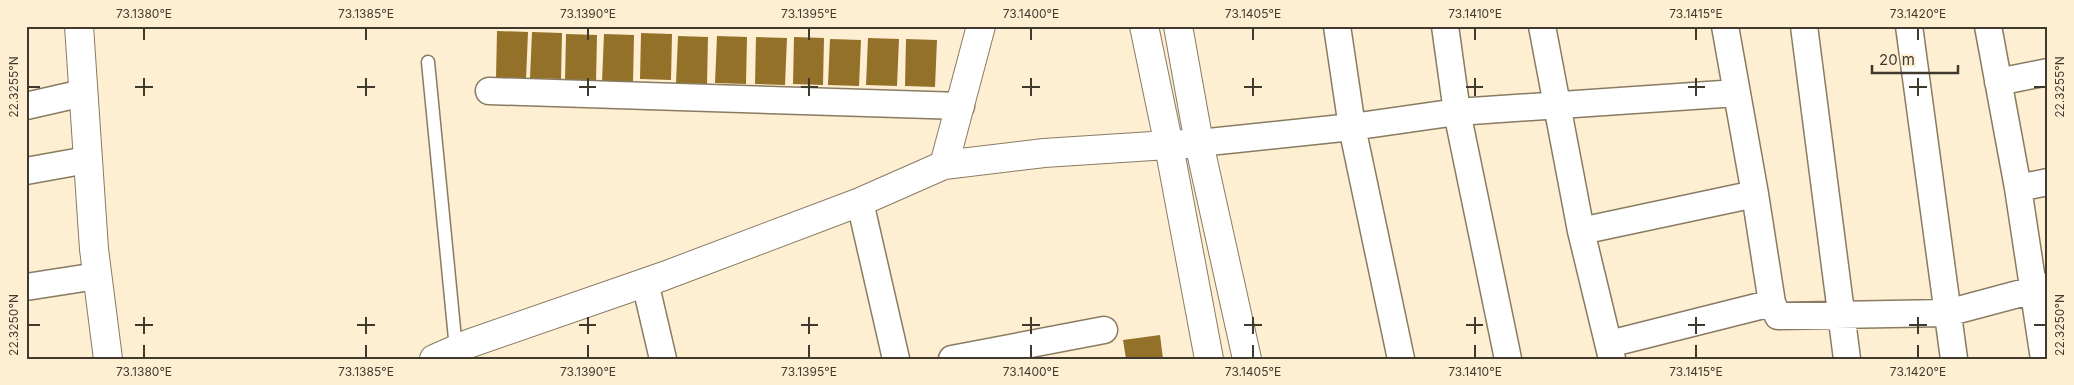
<svg xmlns="http://www.w3.org/2000/svg" width="2074" height="385" viewBox="0 0 2074 385" font-family="Inter,sans-serif">
<style>
.building{fill:#947128}
.lines{fill:none;stroke-linecap:round;stroke-linejoin:round}
.lane-casing{stroke:#887b61;stroke-width:15}
.street-casing{stroke:#887b61;stroke-width:29}
.secondary-casing{stroke:#887b61;stroke-width:30}
.lane{stroke:#fff;stroke-width:12}
.street{stroke:#fff;stroke-width:26}
.secondary{stroke:#fff;stroke-width:28}
.ticks{fill:none;stroke:#3f392e;stroke-width:2}
.neatline{fill:none;stroke:#3f392e;stroke-width:2}
.ticks-label{font-size:12px;text-anchor:middle;fill:#3f392e}
</style>
<rect width="100%" height="100%" fill="#feefd3"/>
<path class="building" d="M497,31L528,32L526,79L496,78Z
M532,32L562,33L561,79L530,78Z
M641,33L672,34L671,80L640,79Z
M566,34L597,35L596,82L565,81Z
M604,34L634,35L633,83L602,82Z
M678,36L708,37L707,84L676,83Z
M717,36L747,37L746,84L715,83Z
M756,37L787,38L785,85L755,84Z
M794,37L824,38L823,85L793,84Z
M868,38L899,39L897,86L866,85Z
M830,39L861,40L859,86L828,85Z
M906,39L937,40L935,87L905,86Z
M1160,335L1163,359H1126L1123,340Z"/>
<g class="lines">
<g class="lane-casing">
<path id="lane" d="M428,62L456,349"/>
</g>
<g class="street-casing">
<path id="street" d="M1337,26L1352,127L1401,359
M1445,26L1457,112L1508,359
M1542,26L1581,231L1612,359
M1725,26L1755,194L1772,303L1778,316L1947,313L2048,286
M1804,26L1847,359
M1909,26L1954,359
M1988,26L2018,188L2044,359
M1998,82L2048,72
M489,91L961,106
M26,106L83,93
M1199,143L1352,127L1457,112L1737,93
M26,171L87,160
M2018,188L2048,182
M860,202L896,359
M1581,231L1755,194
M645,282L663,359
M26,287L97,276
M1609,344L1772,303
M952,359L1104,330"/>
</g>
<g class="secondary-casing">
<path id="secondary" d="M79,26L94,249L108,359
M1144,26L1169,146L1209,359
M1178,26L1199,143L1247,359
M944,165L981,26
M434,359L468,344L664,276L860,202L944,165L1044,153L1199,143"/>
</g>
<use href="#lane" class="lane"/>
<use href="#street" class="street"/>
<use href="#secondary" class="secondary"/>
</g>
<path class="ticks" d="M144,28V40M366,28V40M588,28V40M809,28V40M1031,28V40M1253,28V40M1475,28V40M1696,28V40M1918,28V40M144,78V96M366,78V96M588,78V96M809,78V96M1031,78V96M1253,78V96M1475,78V96M1696,78V96M1918,78V96M28,87H40M135,87H153M357,87H375M579,87H596M801,87H818M1022,87H1040M1244,87H1262M1466,87H1483M1688,87H1705M1909,87H1927M2034,87H2046M144,317V334M366,317V334M588,317V334M809,317V334M1031,317V334M1253,317V334M1475,317V334M1696,317V334M1918,317V334M28,325H40M135,325H153M357,325H375M579,325H596M801,325H818M1022,325H1040M1244,325H1262M1466,325H1483M1688,325H1705M1909,325H1927M2034,325H2046M144,345V358M366,345V358M588,345V358M809,345V358M1031,345V358M1253,345V358M1475,345V358M1696,345V358M1918,345V358"/>
<rect width="2074" height="385" fill="none" stroke="#feefd3" stroke-width="55"/>
<path d="M1872 65v8h86v-8" fill="none" stroke="#3f392e" stroke-width="2.5"/>
<text x="1879" y="65" font-size="15" fill="#3f392e" stroke="#feefd3" stroke-width="4" paint-order="stroke">20 m</text>
<rect x="28" y="28" width="2018" height="330" class="neatline"/>
<g class="ticks-label">
<text x="144" y="18">73.1380°E</text>
<text x="366" y="18">73.1385°E</text>
<text x="588" y="18">73.1390°E</text>
<text x="809" y="18">73.1395°E</text>
<text x="1031" y="18">73.1400°E</text>
<text x="1253" y="18">73.1405°E</text>
<text x="1475" y="18">73.1410°E</text>
<text x="1696" y="18">73.1415°E</text>
<text x="1918" y="18">73.1420°E</text>
<text transform="translate(14 87) rotate(-90)" y="4">22.3255°N</text>
<text transform="translate(2060 87) rotate(-90)" y="4">22.3255°N</text>
<text transform="translate(14 325) rotate(-90)" y="4">22.3250°N</text>
<text transform="translate(2060 325) rotate(-90)" y="4">22.3250°N</text>
<text x="144" y="376">73.1380°E</text>
<text x="366" y="376">73.1385°E</text>
<text x="588" y="376">73.1390°E</text>
<text x="809" y="376">73.1395°E</text>
<text x="1031" y="376">73.1400°E</text>
<text x="1253" y="376">73.1405°E</text>
<text x="1475" y="376">73.1410°E</text>
<text x="1696" y="376">73.1415°E</text>
<text x="1918" y="376">73.1420°E</text>
</g>
</svg>
